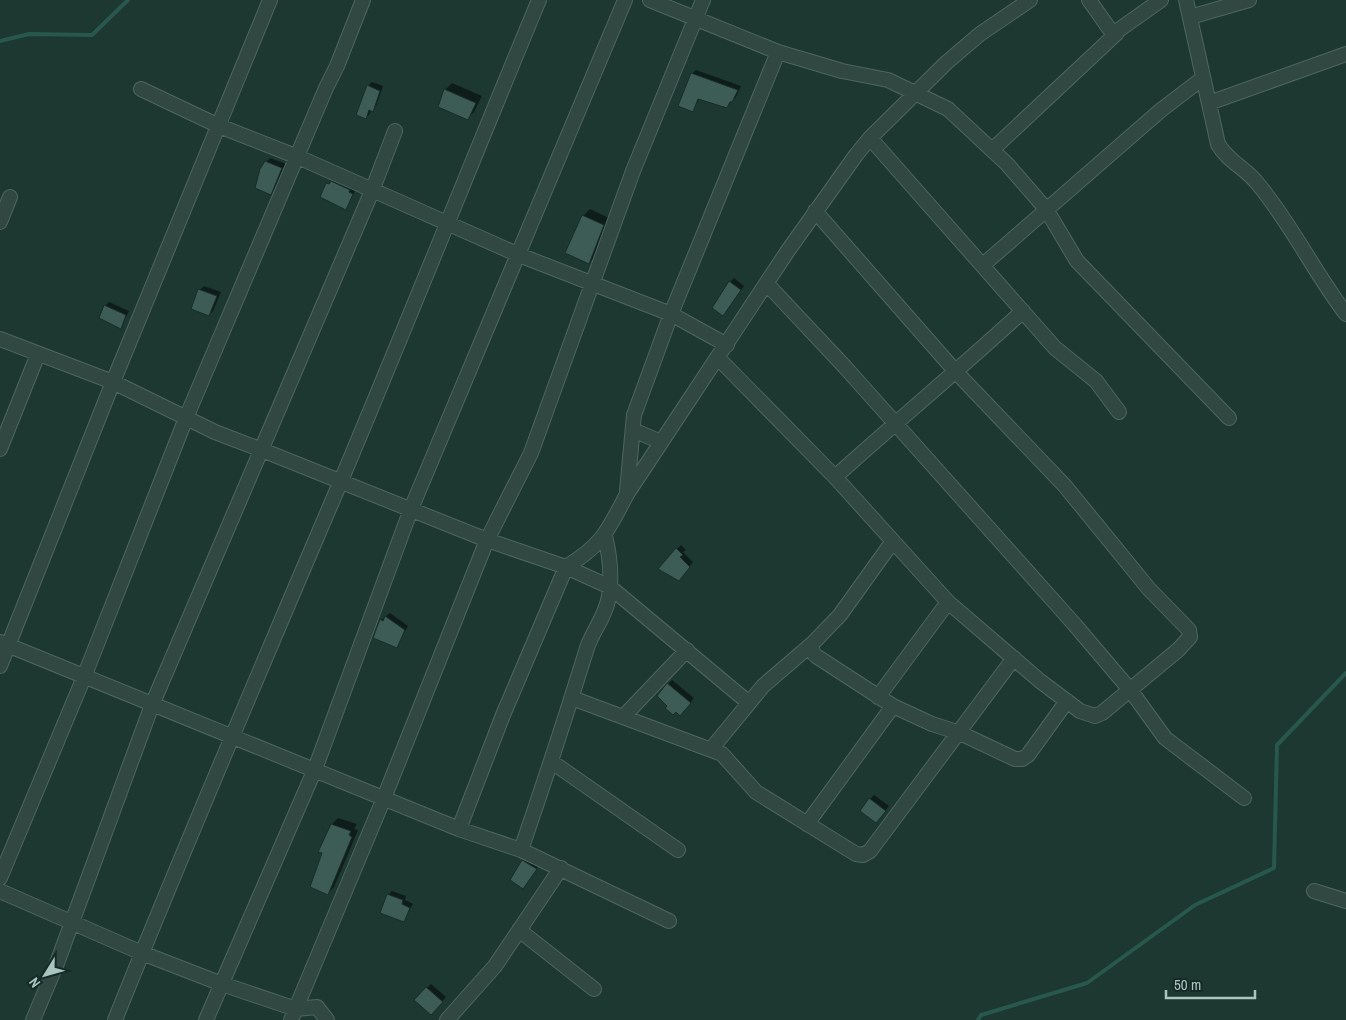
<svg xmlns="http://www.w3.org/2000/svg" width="1346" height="1020" viewBox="0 0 1346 1020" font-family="'Archivo Narrow',sans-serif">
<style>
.shadow{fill:#0007}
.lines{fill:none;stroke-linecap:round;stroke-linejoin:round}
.stream{stroke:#28574c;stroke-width:4}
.building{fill:#3e5c56;stroke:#182d29}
.minor-casing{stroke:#4e6661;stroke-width:16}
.minor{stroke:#314742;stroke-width:14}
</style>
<rect width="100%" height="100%" fill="#1d3731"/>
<path class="shadow" d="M696,70L741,86L736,97L727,107L700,98L692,111V74Z
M372,82L383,86L376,106L366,118L368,86Z
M452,83L482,96L474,112L468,118L439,106L445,90Z
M270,158L286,164L275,189L271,193L266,162Z
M336,178L356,189L346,208L327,184Z
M590,209L609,218L595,256L589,263L583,216Z
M734,278L744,286L723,315L730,282Z
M204,286L221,292L213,311L209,315L200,290Z
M109,302L129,311L121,327L105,306Z
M681,545L686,550L683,552L693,562L682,575L677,549Z
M390,613L408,626L397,646L381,620Z
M672,680L694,698L684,710L676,711L668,705V684Z
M874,795L889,806L880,817L870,799Z
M338,818L357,824L354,829L358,830L334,887L328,893L324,852L332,824Z
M527,857L540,864L523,888V861Z
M392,891L406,896L405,900L413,904L403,921L388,895Z
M431,984L446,997L431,1013L427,988Z"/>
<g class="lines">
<path class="stream" d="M0,41L29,34L92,35L128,0
M978,1020L981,1015L1087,983L1195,905L1274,868L1277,745L1346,673"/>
</g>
<path class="building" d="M691,73L738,90L732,102H730L727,108L698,99L693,112L678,106Z
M367,85L380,91L373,112L369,110L366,119L356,115Z
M444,89L476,103L468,120L438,107Z
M265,161L282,168L271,195L255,188L260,169Z
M331,181L350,190L349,192L353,194L346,210L320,197L326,183L329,184Z
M582,215L604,225L589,264L565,253Z
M729,281L741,290L723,316L712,308Z
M198,289L217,296L209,316L191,309Z
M104,305L126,315L121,329L99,318Z
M676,548L683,555L680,557L690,567L679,581L658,569Z
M385,616L405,630L397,648L373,638L380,619L383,621Z
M667,683L691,703L680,716L676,712L673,715L665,708L667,706L657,696Z
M869,798L886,811L876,823L860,811Z
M331,824L351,831L349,835L352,837L328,895L310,887L322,853L318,852Z
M522,860L537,869L523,889L510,880Z
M387,894L403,900L402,904L410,908L404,922L380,913Z
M426,987L443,1002L431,1015L414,1000Z"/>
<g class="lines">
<g class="minor-casing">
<path id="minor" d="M650,0L778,52L842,71L888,80L948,109L1007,164L1046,209L1077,261L1229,418
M1089,0L1113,34L1161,0
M1186,0L1218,144C1228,162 1246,168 1258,184C1292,225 1314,272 1346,314
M1190,17L1249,0
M141,89L219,126L298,157L519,255L671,314L727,345
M1209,103L1346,54
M870,138L1055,348L1096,381L1119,412
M992,150L1117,33
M0,222L10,197
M983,265L1161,110L1203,78
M767,284L845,367L1075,625L1131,691L1165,738L1244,798
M0,339L113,382L215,432L262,450L487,540L566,567C603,544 607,532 627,494L787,252L856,155L870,138L946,63L980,34L1030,0
M718,358L835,477L948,602L1040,681L1080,711L1095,716L1102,713L1178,650L1190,637L1189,630L1149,589L1065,486L956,372L815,211
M633,430L661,442
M0,449L38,354
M835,477C897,421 961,368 1023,311
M627,491L634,415L671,314L778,52
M893,541L840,615L813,643L811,650L816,656L893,706L932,724L960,733L1015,759H1022L1028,755L1067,701
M0,642L459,829L521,850C544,783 566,716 587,648C593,630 606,616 609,596C612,575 610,556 605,536
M0,666L113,382L270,0
M878,697L948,602
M572,698L722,754L756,792L856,854L863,855L870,851L1014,658
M624,716L687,650
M712,748L763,686L813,643
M552,762L678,850
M807,824L893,706
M459,829L503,715L566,567L610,587L749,703
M521,850L669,921
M0,878L84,677L186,418L326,88L337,66L363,0
M0,891L142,953L222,984L296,1009L317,1007L327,1020
M1314,891L1346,901
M519,930L594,989
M33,1020L57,963L152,705L372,191L395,131
M115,1020C187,840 264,661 340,483C408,322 472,161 539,0
M206,1020L315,769L411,509L625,0
M291,1020L384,798L487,540L531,453L633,171L703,0
M447,1020L495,966L561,868"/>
</g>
<use href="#minor" class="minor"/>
</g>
<g transform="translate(45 975) rotate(233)" stroke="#162b27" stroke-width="4" paint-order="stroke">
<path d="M0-4L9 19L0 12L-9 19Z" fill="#aac5c0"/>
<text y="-8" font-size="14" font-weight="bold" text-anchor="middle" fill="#aac5c0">N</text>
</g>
<path d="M1166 990v8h89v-8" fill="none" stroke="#aac5c0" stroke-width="2.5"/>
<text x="1174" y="990" font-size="15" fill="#aac5c0" stroke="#162b27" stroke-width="4" paint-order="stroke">50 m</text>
</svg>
